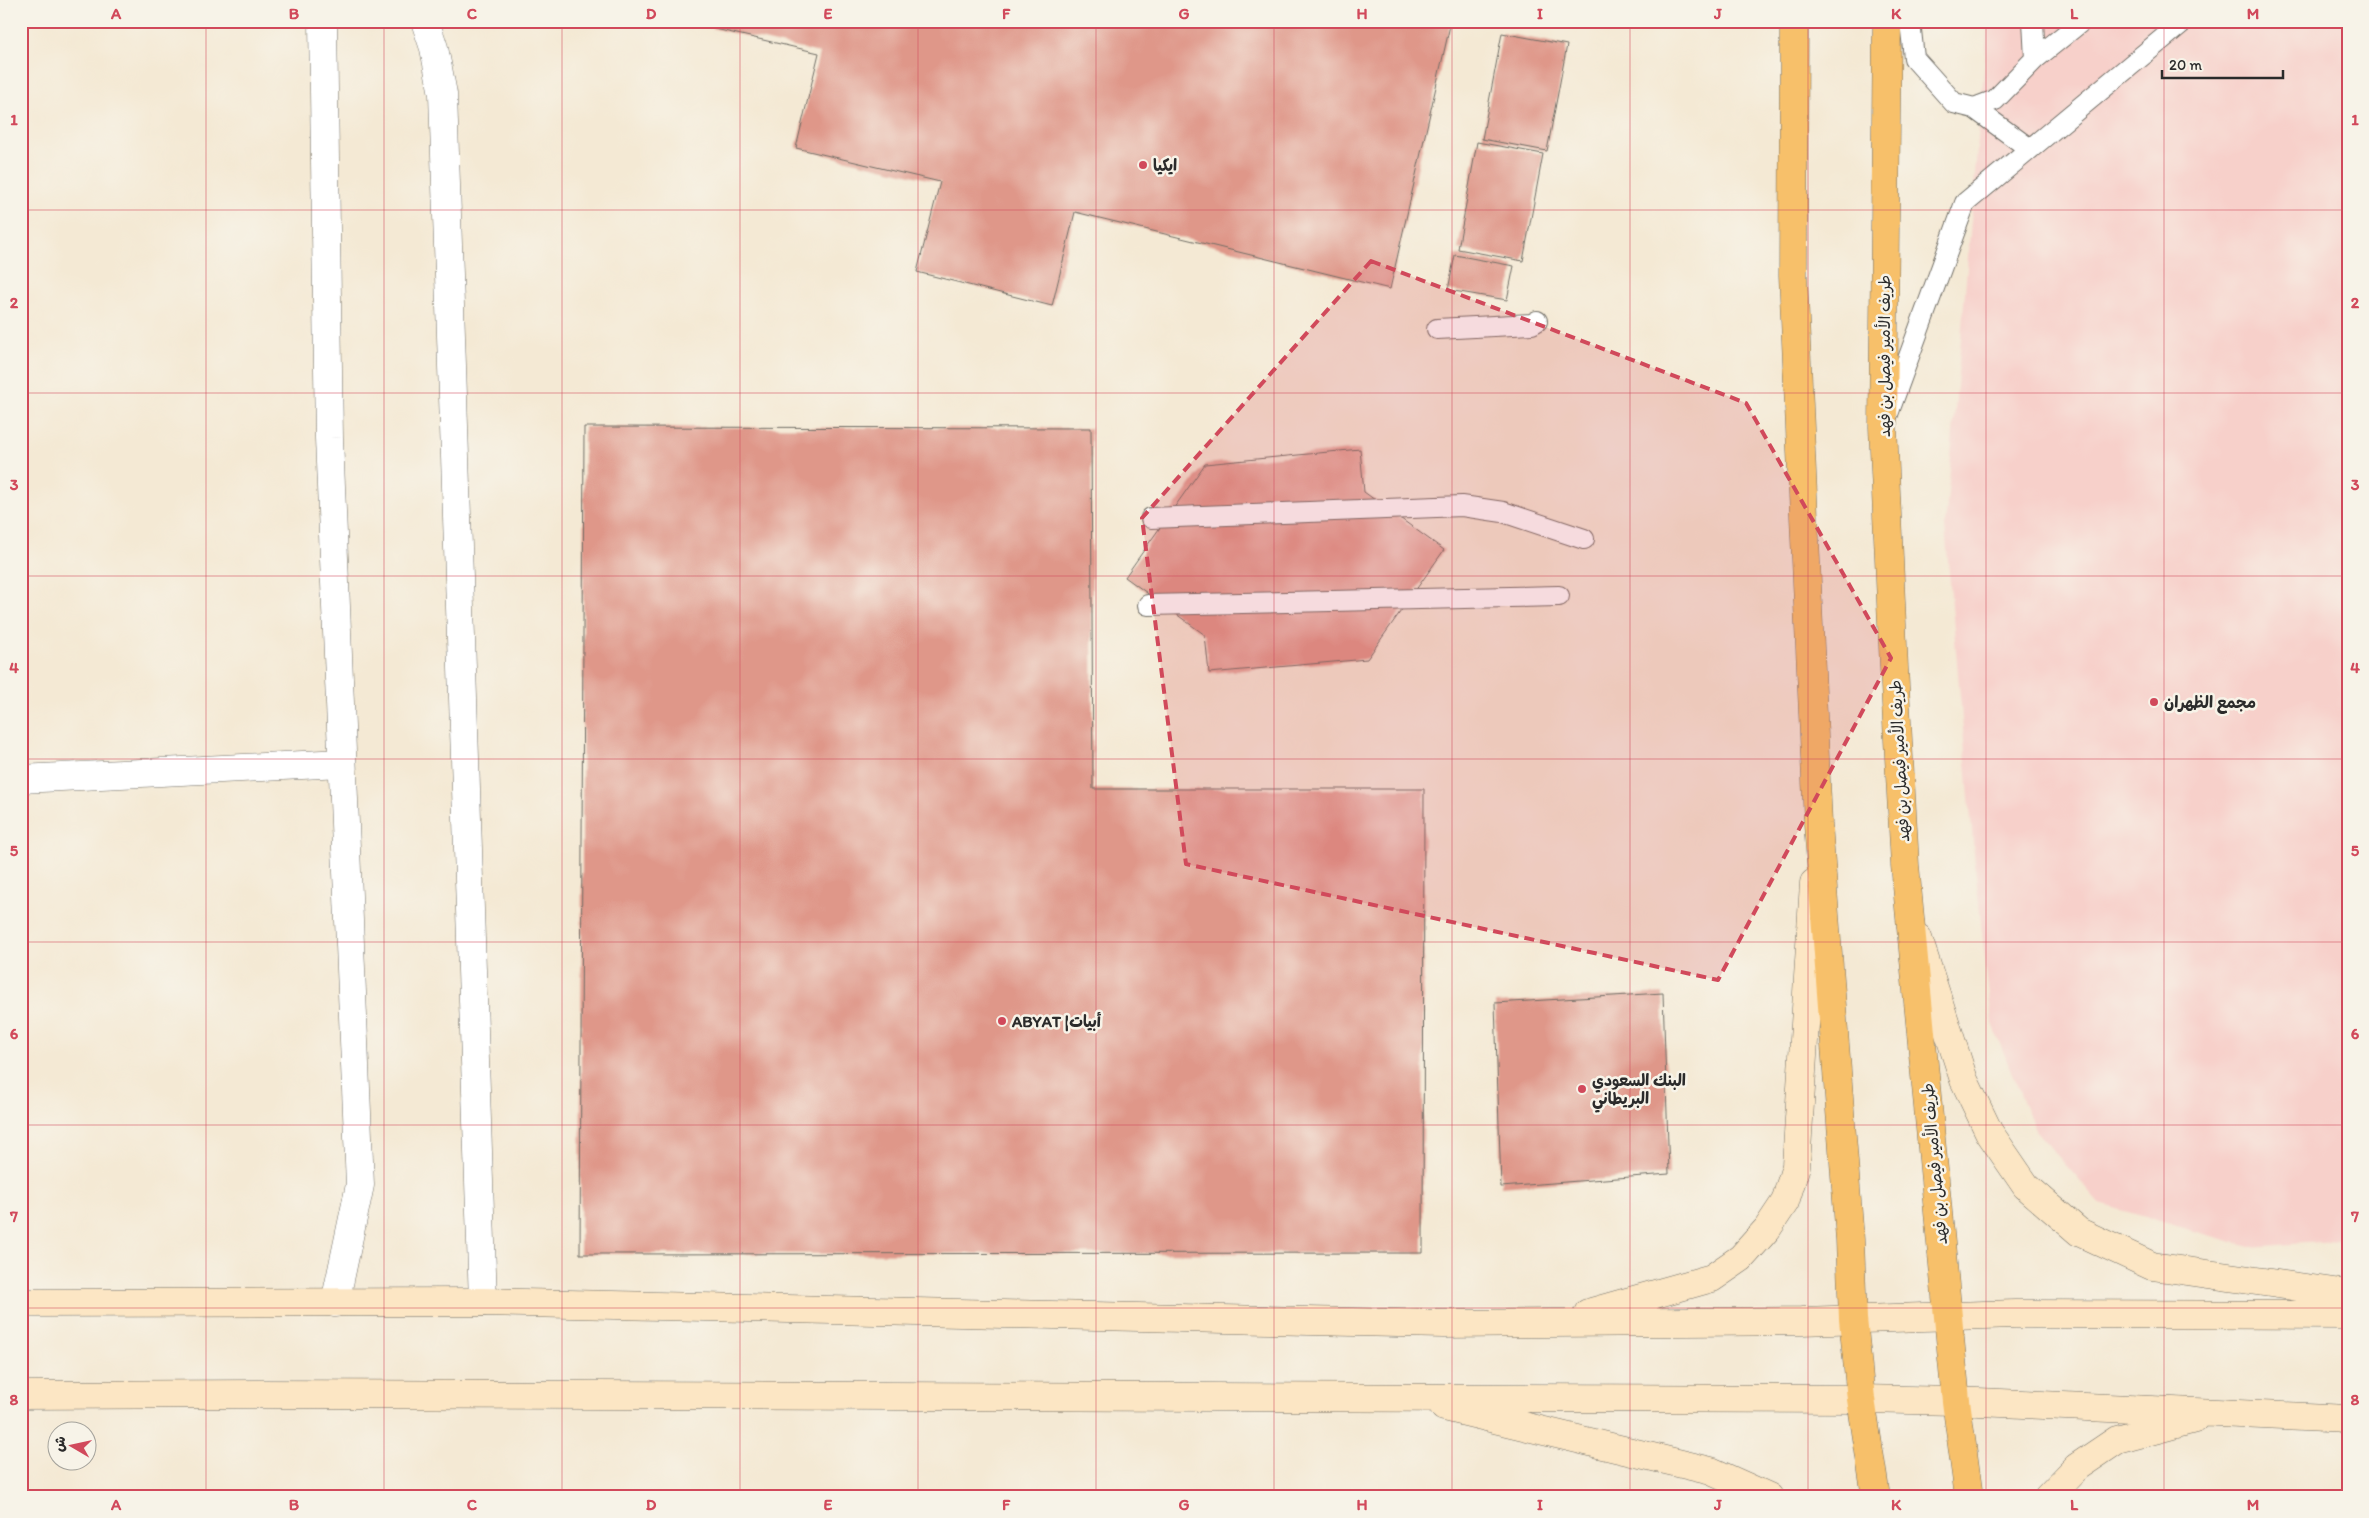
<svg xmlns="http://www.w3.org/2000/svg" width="2369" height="1518" viewBox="0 0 2369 1518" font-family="Itim,'Playpen Sans Arabic',sans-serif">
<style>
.built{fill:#f7d0ca}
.building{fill:#df9789}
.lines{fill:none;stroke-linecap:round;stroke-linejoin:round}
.lane-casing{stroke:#716e66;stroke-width:22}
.street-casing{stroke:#716e66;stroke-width:29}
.secondary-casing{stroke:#716e66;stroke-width:29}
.primary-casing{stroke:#716e66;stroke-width:29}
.lane{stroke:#fff;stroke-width:20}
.street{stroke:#fff;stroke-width:28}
.secondary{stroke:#fce6c4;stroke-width:28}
.primary{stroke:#f7c06b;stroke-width:28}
.marked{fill:#d1495b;fill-opacity:0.2;stroke:#d1495b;stroke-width:4;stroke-dasharray:10 6;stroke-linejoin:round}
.grid{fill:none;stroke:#d1495b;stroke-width:1;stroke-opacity:0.55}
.poi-dot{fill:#d1495b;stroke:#f7f3e8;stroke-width:2}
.labels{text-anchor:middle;stroke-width:5;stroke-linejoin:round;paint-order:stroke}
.poi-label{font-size:16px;font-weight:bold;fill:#2b2b2b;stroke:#f7f3e8;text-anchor:start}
.street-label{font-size:16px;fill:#2b2b2b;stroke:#f7f3e8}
.neatline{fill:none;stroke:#d1495b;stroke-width:2}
.grid-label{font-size:16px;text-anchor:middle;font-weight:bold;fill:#d1495b}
</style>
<rect width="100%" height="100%" fill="#f7f3e8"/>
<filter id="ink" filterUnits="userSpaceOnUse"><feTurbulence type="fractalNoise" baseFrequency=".02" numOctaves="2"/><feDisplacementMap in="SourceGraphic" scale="10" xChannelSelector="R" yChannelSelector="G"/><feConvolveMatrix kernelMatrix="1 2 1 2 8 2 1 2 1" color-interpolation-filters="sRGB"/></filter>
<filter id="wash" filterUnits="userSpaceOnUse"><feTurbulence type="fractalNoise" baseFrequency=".0096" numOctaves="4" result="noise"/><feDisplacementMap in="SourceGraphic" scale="20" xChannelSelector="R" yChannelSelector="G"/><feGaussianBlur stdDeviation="1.12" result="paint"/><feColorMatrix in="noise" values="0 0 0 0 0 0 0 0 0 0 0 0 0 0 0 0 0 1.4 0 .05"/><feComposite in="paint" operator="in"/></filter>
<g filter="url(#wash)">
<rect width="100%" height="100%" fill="#f4e9d4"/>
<path class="built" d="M1988,21H2348V1240L2250,1247L2100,1204L2035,1130L1992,1024L1976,876L1945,527Z"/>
<g id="blocks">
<path class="building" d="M681,21H1451L1390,289L1075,212L1052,306L917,272L940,182L796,148L819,53Z
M1502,33L1567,45L1547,151L1482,139Z
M1477,142L1543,154L1523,261L1458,249Z
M1455,255L1514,266L1507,300L1448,290Z
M584,427L1091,428L1093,789H1424L1423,1253L580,1254Z
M1360,449L1364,492L1444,550L1367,659L1209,673L1205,635L1125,577L1205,464Z
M1663,993L1669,1174L1501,1187L1495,1003Z"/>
</g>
</g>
<g filter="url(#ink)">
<use href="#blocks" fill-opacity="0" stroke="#716e66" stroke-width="1"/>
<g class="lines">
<g class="lane-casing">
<path id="lane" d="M1910,21L1914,58L1954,103L1974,108L1995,100L2035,59L2082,21
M2033,21L2035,59
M1974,108L2030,149
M1437,329L1532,324L1537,321
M1888,414L1965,203L2184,21
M1151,518L1462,506L1503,512L1584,539
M1148,605L1559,596"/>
</g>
<g class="street-casing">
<path id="street" d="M323,21L329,438L360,1185L335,1303
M425,21L434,48L443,94L483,1302
M21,779L342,763"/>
</g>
<g class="secondary-casing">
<path id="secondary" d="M1918,938L1964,1080L1989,1132L2026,1186L2079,1232L2152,1266L2348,1294
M21,1303L483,1302L1443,1324L1802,1321L2015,1314L2348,1315
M1588,1313L1712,1278L1741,1258L1767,1229L1785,1202L1796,1166L1814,883
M21,1395L257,1394L1861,1399L1956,1401L2348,1419
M1444,1407L1711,1471L1769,1497
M2048,1497L2077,1467L2117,1440L2195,1419"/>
</g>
<g class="primary-casing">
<path id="primary" d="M1794,21L1793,275L1818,824L1850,1240L1853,1319L1861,1399L1876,1497
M1887,21L1883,427L1894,668L1905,865L1956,1401L1969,1497"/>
</g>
<use href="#lane" class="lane"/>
<use href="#street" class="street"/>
<use href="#secondary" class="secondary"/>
<use href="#primary" class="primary"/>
</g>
</g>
<path class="marked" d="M1371,261L1746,403L1891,658L1718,980L1186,864L1142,518Z"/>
<path class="grid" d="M206,21V1497M384,21V1497M562,21V1497M740,21V1497M918,21V1497M1096,21V1497M1274,21V1497M1452,21V1497M1630,21V1497M1808,21V1497M1986,21V1497M2164,21V1497M21,210H2348M21,393H2348M21,576H2348M21,759H2348M21,942H2348M21,1125H2348M21,1308H2348"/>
<g class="poi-dot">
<circle cx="1143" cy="165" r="5"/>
<circle cx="2154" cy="702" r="5"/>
<circle cx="1002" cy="1021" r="5"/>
<circle cx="1582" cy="1089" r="5"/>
</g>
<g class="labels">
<g class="poi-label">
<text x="1153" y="171">ايكيا</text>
<text x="2164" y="708">مجمع الظهران</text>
<text x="1012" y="1027">ABYAT |أبيات</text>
<text x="1592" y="1086">البنك السعودي<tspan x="1592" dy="18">البريطاني</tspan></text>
</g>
<g class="street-label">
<text transform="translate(1884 356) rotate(-90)" y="6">طريف الأمير فيصل بن فهد</text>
<text transform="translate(1899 761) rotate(-93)" y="6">طريف الأمير فيصل بن فهد</text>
<text transform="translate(1934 1164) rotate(-95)" y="6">طريف الأمير فيصل بن فهد</text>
</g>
</g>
<rect width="2369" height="1518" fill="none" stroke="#f7f3e8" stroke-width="55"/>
<g transform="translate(72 1446) rotate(279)"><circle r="24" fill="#f7f3e8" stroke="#a5a39c"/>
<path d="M0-4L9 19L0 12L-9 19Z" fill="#d1495b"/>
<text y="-8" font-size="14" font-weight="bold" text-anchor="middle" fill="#2b2b2b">ش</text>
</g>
<path d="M2162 70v8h121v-8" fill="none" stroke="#2b2b2b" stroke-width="2.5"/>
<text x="2169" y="70" font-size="15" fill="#2b2b2b" stroke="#f7f3e8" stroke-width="4" paint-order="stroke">20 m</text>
<rect x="28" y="28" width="2314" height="1462" class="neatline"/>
<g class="grid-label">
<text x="116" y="19">A</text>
<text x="294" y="19">B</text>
<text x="472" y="19">C</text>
<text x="651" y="19">D</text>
<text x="828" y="19">E</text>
<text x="1006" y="19">F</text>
<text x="1184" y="19">G</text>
<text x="1362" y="19">H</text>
<text x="1540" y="19">I</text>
<text x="1718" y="19">J</text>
<text x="1896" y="19">K</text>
<text x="2074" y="19">L</text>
<text x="2253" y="19">M</text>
<text x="14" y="125">1</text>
<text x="2355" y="125">1</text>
<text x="14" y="308">2</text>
<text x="2355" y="308">2</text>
<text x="14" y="490">3</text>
<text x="2355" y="490">3</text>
<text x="14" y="673">4</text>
<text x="2355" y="673">4</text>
<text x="14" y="856">5</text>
<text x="2355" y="856">5</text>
<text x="14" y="1039">6</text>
<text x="2355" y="1039">6</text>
<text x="14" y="1222">7</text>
<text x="2355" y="1222">7</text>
<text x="14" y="1405">8</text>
<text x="2355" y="1405">8</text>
<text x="116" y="1510">A</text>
<text x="294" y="1510">B</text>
<text x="472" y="1510">C</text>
<text x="651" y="1510">D</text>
<text x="828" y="1510">E</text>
<text x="1006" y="1510">F</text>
<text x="1184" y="1510">G</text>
<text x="1362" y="1510">H</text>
<text x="1540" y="1510">I</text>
<text x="1718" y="1510">J</text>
<text x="1896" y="1510">K</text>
<text x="2074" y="1510">L</text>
<text x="2253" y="1510">M</text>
</g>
</svg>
